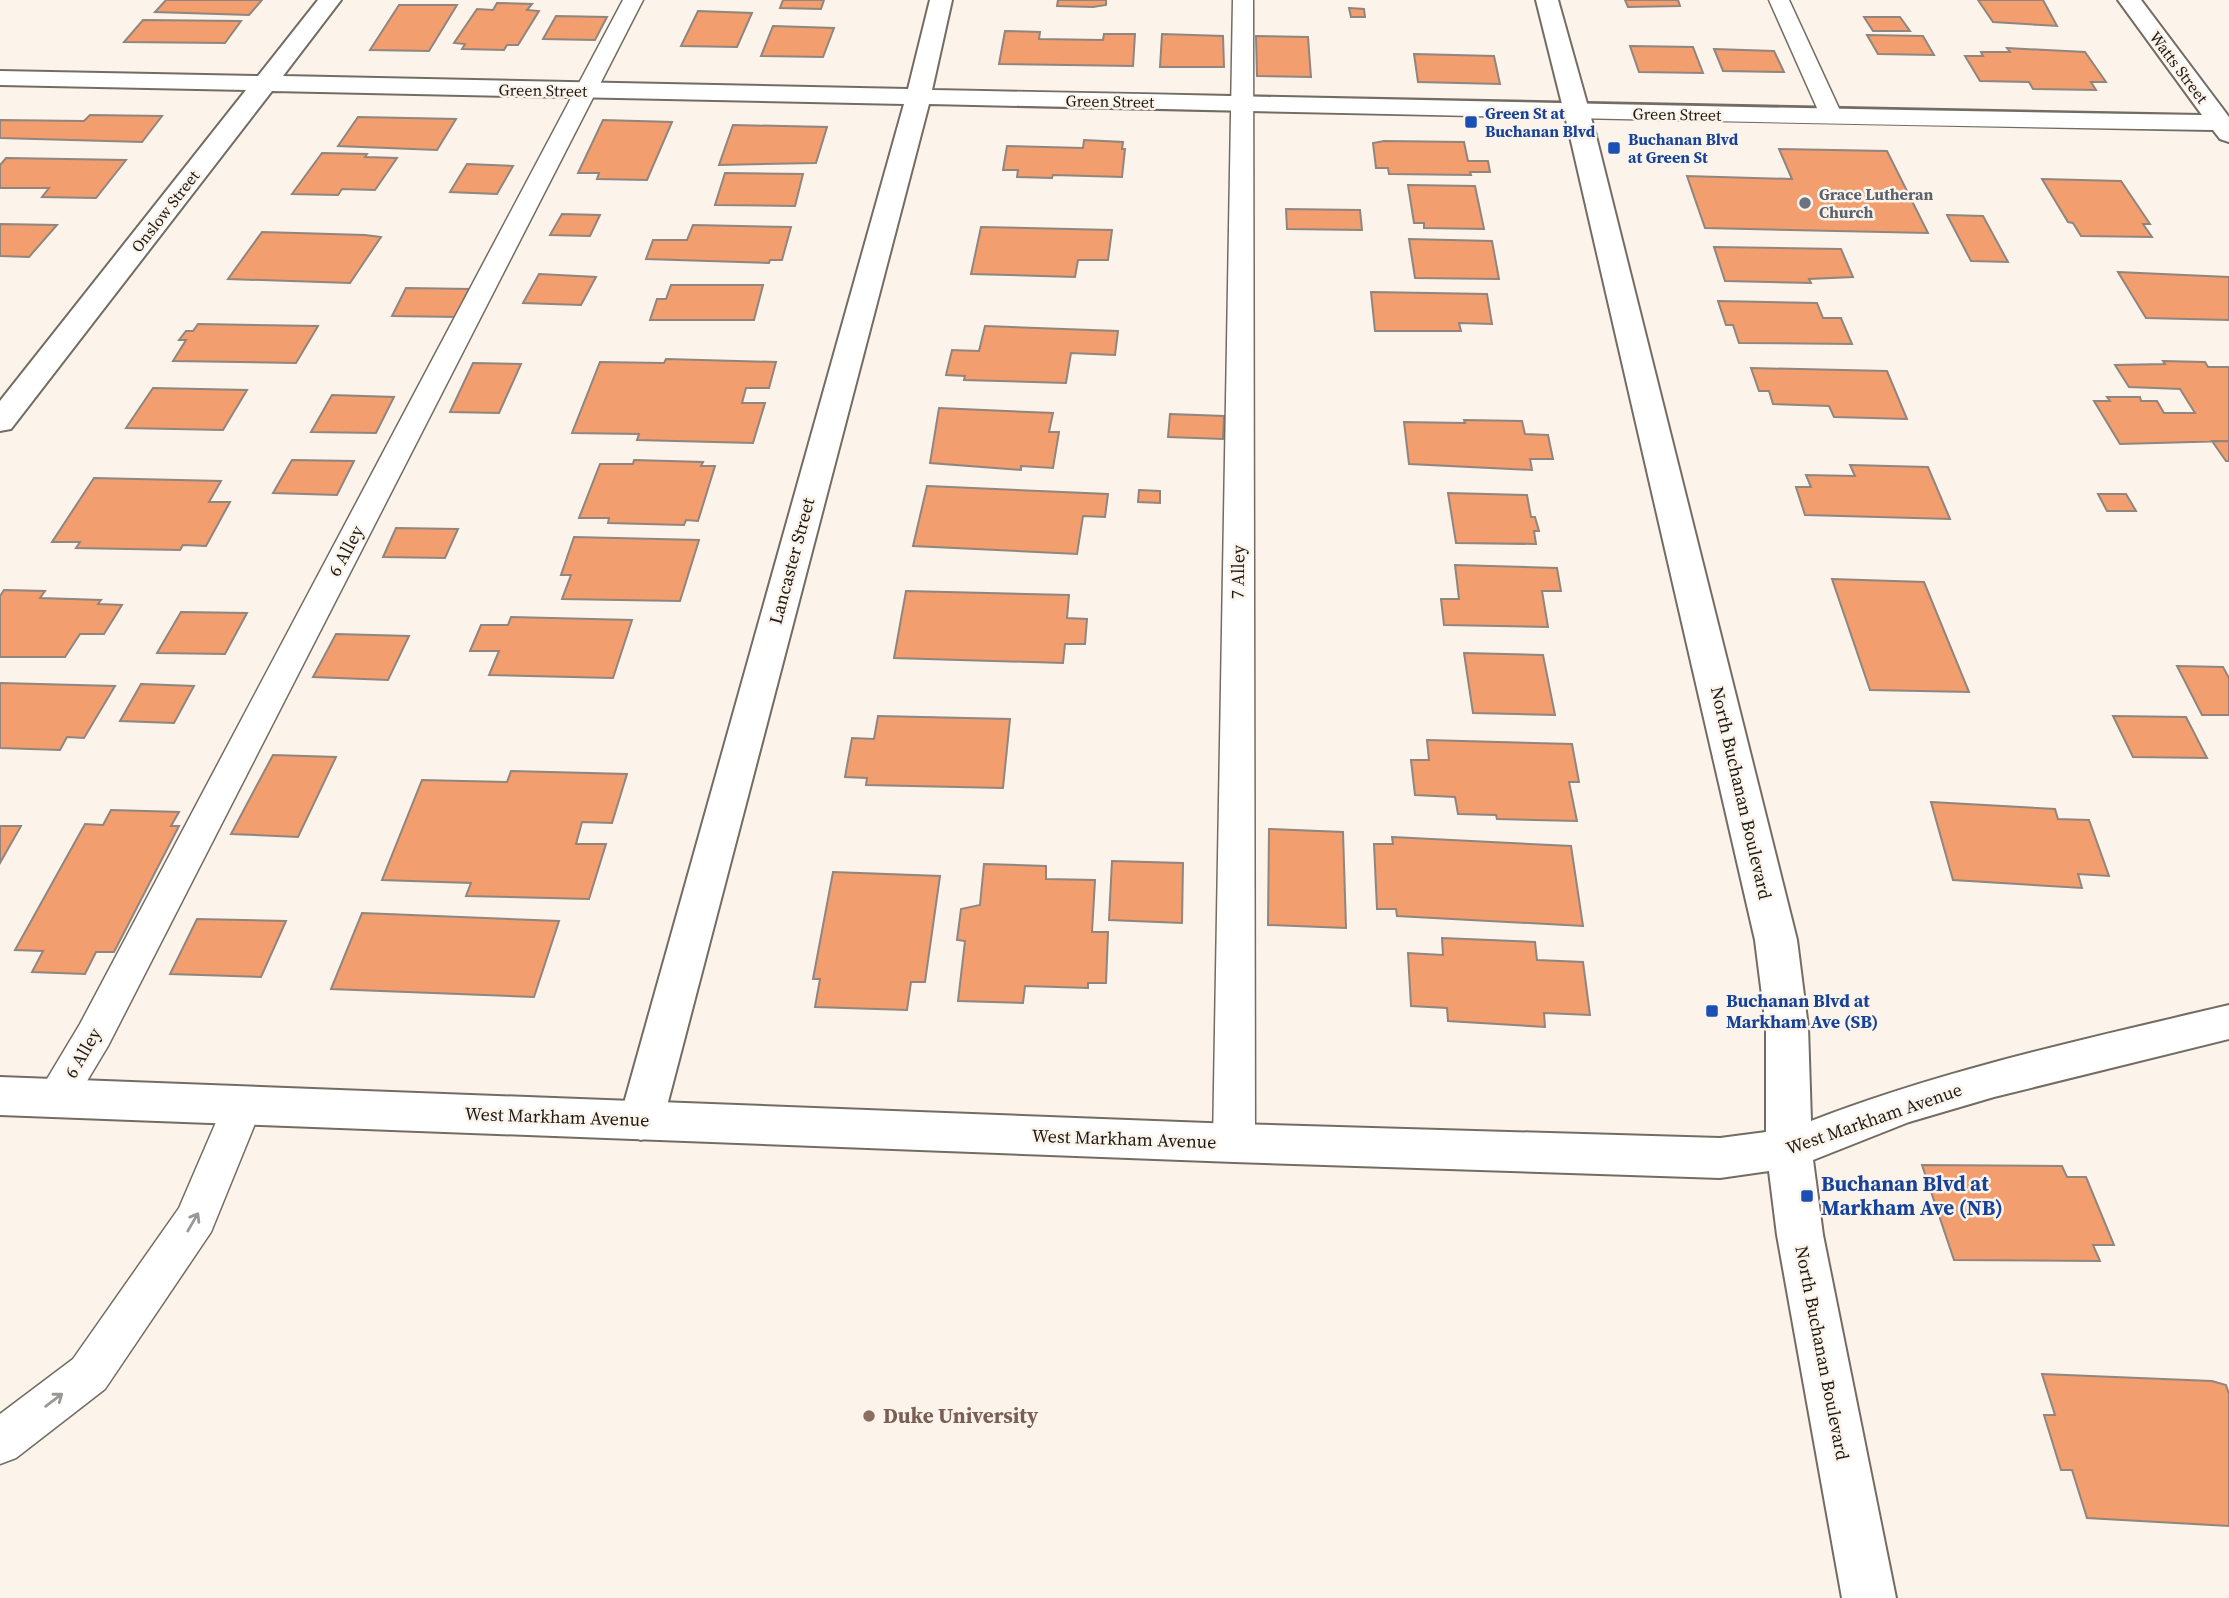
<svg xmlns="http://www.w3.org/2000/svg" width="2229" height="1598" viewBox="0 0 2229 1598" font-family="'Source Serif 4',serif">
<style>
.building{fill:#f29e6e;stroke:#90857f;stroke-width:2}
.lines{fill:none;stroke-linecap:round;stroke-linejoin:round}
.service-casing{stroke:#726c63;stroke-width:3}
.minor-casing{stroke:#726c63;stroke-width:4}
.tertiary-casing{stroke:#726c63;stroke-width:4}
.service{fill:#fff;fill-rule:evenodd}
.minor{fill:#fff;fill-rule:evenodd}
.tertiary{fill:#fff;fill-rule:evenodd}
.oneway{stroke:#999896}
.transit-dot{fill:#1a4fb4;stroke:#fcf4ea;stroke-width:2.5}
.worship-dot{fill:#6b7280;stroke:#fcf4ea;stroke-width:2.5}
.education-dot{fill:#8d6e63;stroke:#fcf4ea;stroke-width:2.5}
.labels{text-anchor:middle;stroke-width:5;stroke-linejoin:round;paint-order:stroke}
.far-street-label{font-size:16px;fill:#1c1a16;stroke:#fcf4ea}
.far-transit-label{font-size:16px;font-weight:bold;fill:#164399;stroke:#fcf4ea;text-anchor:start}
.far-worship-label{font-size:16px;font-weight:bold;fill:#5b616d;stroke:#fcf4ea;text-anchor:start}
.street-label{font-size:18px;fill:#1c1a16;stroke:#fcf4ea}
.transit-label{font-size:18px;font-weight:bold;fill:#164399;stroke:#fcf4ea;text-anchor:start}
.near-transit-label{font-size:21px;font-weight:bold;fill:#164399;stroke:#fcf4ea;text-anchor:start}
.near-education-label{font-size:21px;font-weight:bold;fill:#785e54;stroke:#fcf4ea;text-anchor:start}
</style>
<rect width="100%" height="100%" fill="#fcf4ea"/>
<path class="building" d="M166,0H262L249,15L155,12Z
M783,0H824L821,9L780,8Z
M1058,0H1106V5L1093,7L1057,6Z
M1625,0H1678L1680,6L1628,7Z
M1978,0H2043L2057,26L1993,22Z
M497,3L532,4L527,10L539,11L518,45H507L504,50L462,49L465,44L454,43L477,9L493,10Z
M399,5H457L429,51L370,50Z
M1349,8L1364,9L1365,17H1351Z
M698,11L752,13L737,47L681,46Z
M556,16L607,17L595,40L543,39Z
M1864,17H1900L1910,31H1873Z
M143,20L241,21L225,43L124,42Z
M773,26L834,28L823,57L761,56Z
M1005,31L1040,32L1039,39L1103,40L1104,34H1135L1133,66L999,64Z
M1162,34L1223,36L1224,67H1160Z
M1867,35L1923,36L1934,55L1878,54Z
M1256,36L1308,37L1311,77L1257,76Z
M1630,46L1693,47L1703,73L1639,72Z
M2007,48L2085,52L2106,82H2091L2096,90L2033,89L2029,82L1980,81L1965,56H1983L1981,52H2010Z
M1714,49L1774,51L1784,72L1723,71Z
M1414,54L1494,56L1500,84L1418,82Z
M90,115L162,116L142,142L0,138V120L84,121Z
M358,117L456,119L437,150L338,146Z
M603,120L672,122L647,180L597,179L599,173H578Z
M733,125L827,127L816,163L719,165Z
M1084,140L1123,142L1122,149H1125L1122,177L1053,175L1052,178L1017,177L1018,170H1003L1007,146L1083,148Z
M1384,141L1464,142L1468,161H1488L1490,172H1470L1471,175L1389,174L1388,168H1376L1373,143Z
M1779,149L1887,151L1928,233L1705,228L1687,176L1792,179Z
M322,153L367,154L365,157L397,158L375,190L342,189L338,195L292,194Z
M6,158L126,160L96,198L42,197L49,188H0V165Z
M467,164L513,166L497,194L450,192Z
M725,173L803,174L795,206L715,205Z
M2042,179L2121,181L2150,224H2143L2152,237L2081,236L2073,223L2068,222Z
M1408,185L1475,186L1484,229L1424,228V223H1414Z
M1286,209L1360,210L1362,230L1287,229Z
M562,214L600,215L590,236L550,235Z
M1947,215L1983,216L2008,262L1971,261Z
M0,224L57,225L29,257L0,256Z
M693,225L791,227L782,260H770L769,263L646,259L653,240H687Z
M981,227L1112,230L1108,260H1078L1075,277L971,274Z
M262,232L365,235L381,237L350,283L228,279Z
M1409,239L1492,241L1499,279L1415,278Z
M1714,247L1841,249L1853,277L1809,279L1811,283L1725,281Z
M2118,272L2229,277V320L2146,318Z
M539,274L596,277L581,305L523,303Z
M671,285H763L754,320H650L657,299H666Z
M406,288L472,289L458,317L392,316Z
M1371,292L1487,294L1492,324L1459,323L1461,331H1375Z
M1718,301L1817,303L1823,318H1841L1852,344L1739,343L1733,325H1726Z
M198,324L318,326L296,363L173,361L186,340H179L186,331H193Z
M985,326L1118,331L1115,355L1071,353L1066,383L964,380L965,376L946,375L952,350L979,351Z
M666,359L776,362L769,388H746L742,403H765L753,443L637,440L639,434L572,433L600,362L664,363Z
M2163,361L2205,362L2208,367H2229V441L2120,444L2094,401H2110L2107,397H2140L2141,401H2157L2164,413H2195L2180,389L2129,387L2115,365L2165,364Z
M473,363L521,364L499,413L450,412Z
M1751,368L1887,371L1907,419L1834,417L1829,406L1773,404L1769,391H1759Z
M153,388L247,390L223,430L126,428Z
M332,395L394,397L376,433L311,432Z
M939,408L1053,413L1049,432H1059L1053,468L1021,466V470L930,463Z
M1170,414L1224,416L1223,439L1168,437Z
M1464,420L1522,421L1525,434L1548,435L1553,459H1530L1532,470L1409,464L1404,422L1465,423Z
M2212,441H2229V461H2226Z
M292,460L354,461L337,495L273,493Z
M634,460L703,462L701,466H715L698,521L686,520L684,525L608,523L609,518H579L600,464H633Z
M1850,465L1928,467L1950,519L1805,515L1796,487H1811L1806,475L1855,476Z
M94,478L221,481L209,502H230L206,546L183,545L180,550L76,548L80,542H52Z
M927,486L1108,494L1105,517L1083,516L1077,554L913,546Z
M1139,490L1160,491V503L1138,502Z
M1448,493L1527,495L1531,517H1535L1539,531H1534L1536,544L1456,543Z
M2098,494H2126L2136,511H2107Z
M396,528L458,529L445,558L383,557Z
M574,537L699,540L680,601L562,599L571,575H561Z
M1455,565L1557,568L1561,591H1542L1548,627L1444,625L1441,599H1459Z
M1832,579L1924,582L1969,692L1870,690Z
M4,590L45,591L40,598L101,600L98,604L122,605L104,634H80L65,657H0V596Z
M906,591L1069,595L1067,618L1087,619L1085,644H1065L1063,663L894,658Z
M181,612L247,613L225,654L157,653Z
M511,617L632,620L613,678L489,675L499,651H470L481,625H508Z
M336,634L409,636L388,680L313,677Z
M1464,653L1543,655L1555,715L1473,713Z
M2177,666L2223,667L2229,678V715H2202Z
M0,683L115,686L84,738L67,737L60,750L0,748Z
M141,684L194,686L174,723L120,721Z
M878,716L1010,719L1003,788L866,785L867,778L845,777L852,738L874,739Z
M2113,716L2186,717L2207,758L2133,757Z
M1427,740L1572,744L1579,782H1569L1577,821L1497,819L1496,815L1458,814L1455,797L1415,795L1411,760H1429Z
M273,755L336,757L298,837L231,834Z
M511,771L627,774L612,823L582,822L576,844H606L589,899L466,896L471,883L382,880L422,780L507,782Z
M1931,802L2055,809L2058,819L2089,820L2109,876L2078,874L2082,888L1953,880Z
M111,810L179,812L171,826H179L114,952H96L85,974L32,972L43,951L15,950L85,824L103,825Z
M0,826H21L0,863Z
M1269,829L1343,832L1346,928L1268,925Z
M1392,837L1571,846L1583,926L1397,916L1396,909H1377L1374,844H1393Z
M1112,861L1183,863L1182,923L1109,920Z
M984,864L1046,866V879L1095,880L1092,932H1108L1106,983H1088V988L1025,986L1023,1003L958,1001L965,941L957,940L961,909L980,905Z
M833,872L940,876L925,982H911L907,1010L815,1007L820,979H813Z
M362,913L559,921L534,997L331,989Z
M197,919L286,921L261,977L170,974Z
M1442,938L1535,942L1537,960L1583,962L1590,1015L1544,1013L1545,1027L1448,1021L1447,1008L1411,1006L1408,953L1443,955Z
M1922,1165L2062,1166L2067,1177H2086L2114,1245H2093L2100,1261L1954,1260Z
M2042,1374L2212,1381L2226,1385L2229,1394V1526L2087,1518L2072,1470H2061L2044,1415H2055Z"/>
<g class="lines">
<g class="service-casing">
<path id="service" d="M623,0H643L108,1046L69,1111L55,1116L41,1111L35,1099L80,1024Z
M1233,0H1253L1255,1143L1249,1155L1234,1161L1219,1155L1213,1143Z
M1769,0H1789L1843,117L1840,122H1824L1821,117Z
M243,1087L257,1092L263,1104L211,1232L105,1389L16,1458L0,1464V1414L73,1359L179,1208L229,1092Z"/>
</g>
<g class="minor-casing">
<path id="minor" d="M318,0H341L283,76L908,89L930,0H952L932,90C1356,98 1779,109 2202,115L2118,0H2141L2229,117V142L2220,139L2213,130C1785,124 1357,113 929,104L663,1121L657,1134L641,1140L625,1134L619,1121L904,104L272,91L11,429L0,431V401L246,90L0,85V71L258,76Z"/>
</g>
<g class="tertiary-casing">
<path id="tertiary" d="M1536,0H1558L1595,132L1797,940L1808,1027L1811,1121C1949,1068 2086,1039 2229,1005V1039L1994,1097L1909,1122L1813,1160L1823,1235L1896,1598H1842L1777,1235L1769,1171L1720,1178L1234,1162L0,1115V1077L1234,1124L1720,1138L1766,1132V1027L1755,940L1569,132Z"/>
</g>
<use href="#service" class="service"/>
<use href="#minor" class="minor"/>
<use href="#tertiary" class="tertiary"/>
</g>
<defs><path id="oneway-shaft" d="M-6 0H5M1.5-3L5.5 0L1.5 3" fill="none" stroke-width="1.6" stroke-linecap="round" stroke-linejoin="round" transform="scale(1.75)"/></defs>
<g class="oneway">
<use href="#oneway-shaft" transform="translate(193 1222) rotate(-60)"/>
<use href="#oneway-shaft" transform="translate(54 1400) rotate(-37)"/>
</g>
<g class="transit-dot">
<rect x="1464" y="115" width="14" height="14" rx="3.5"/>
<rect x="1607" y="141" width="14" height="14" rx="3.5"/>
<rect x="1705" y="1004" width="14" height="14" rx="3.5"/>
<rect x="1800" y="1189" width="14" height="14" rx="3.5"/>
</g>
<circle class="worship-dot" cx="1805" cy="203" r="7"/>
<circle class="education-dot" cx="869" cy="1416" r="7"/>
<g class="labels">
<g class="far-street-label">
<text transform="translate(2179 67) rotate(53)" y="6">Watts Street</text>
<text transform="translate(543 90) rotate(1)" y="6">Green Street</text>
<text transform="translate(1110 101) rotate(1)" y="6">Green Street</text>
<text transform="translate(1677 114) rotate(1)" y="6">Green Street</text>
<text transform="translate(165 211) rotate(-52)" y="6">Onslow Street</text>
</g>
<g class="far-transit-label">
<text x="1485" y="119">Green St at<tspan x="1485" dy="18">Buchanan Blvd</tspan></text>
<text x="1628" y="145">Buchanan Blvd<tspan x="1628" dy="18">at Green St</tspan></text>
</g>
<g class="far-worship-label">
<text x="1819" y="200">Grace Lutheran<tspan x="1819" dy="18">Church</tspan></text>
</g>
<g class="street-label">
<text transform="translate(346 551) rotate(-62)" y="6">6 Alley</text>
<text transform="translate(792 561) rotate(-75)" y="6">Lancaster Street</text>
<text transform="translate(1238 572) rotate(-89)" y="6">7 Alley</text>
<text transform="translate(1741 793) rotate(77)" y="6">North Buchanan Boulevard</text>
<text transform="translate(83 1053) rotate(-60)" y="6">6 Alley</text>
<text transform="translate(557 1117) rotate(2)" y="6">West Markham Avenue</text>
<text transform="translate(1874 1119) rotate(-19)" y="6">West Markham Avenue</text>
<text transform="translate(1124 1139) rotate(2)" y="6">West Markham Avenue</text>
<text transform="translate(1822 1353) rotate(79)" y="6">North Buchanan Boulevard</text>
</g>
<g class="transit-label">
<text x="1726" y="1007">Buchanan Blvd at<tspan x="1726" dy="21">Markham Ave (SB)</tspan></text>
</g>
<g class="near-transit-label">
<text x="1821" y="1191">Buchanan Blvd at<tspan x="1821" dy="24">Markham Ave (NB)</tspan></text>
</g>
<g class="near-education-label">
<text x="883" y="1423">Duke University</text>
</g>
</g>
</svg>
